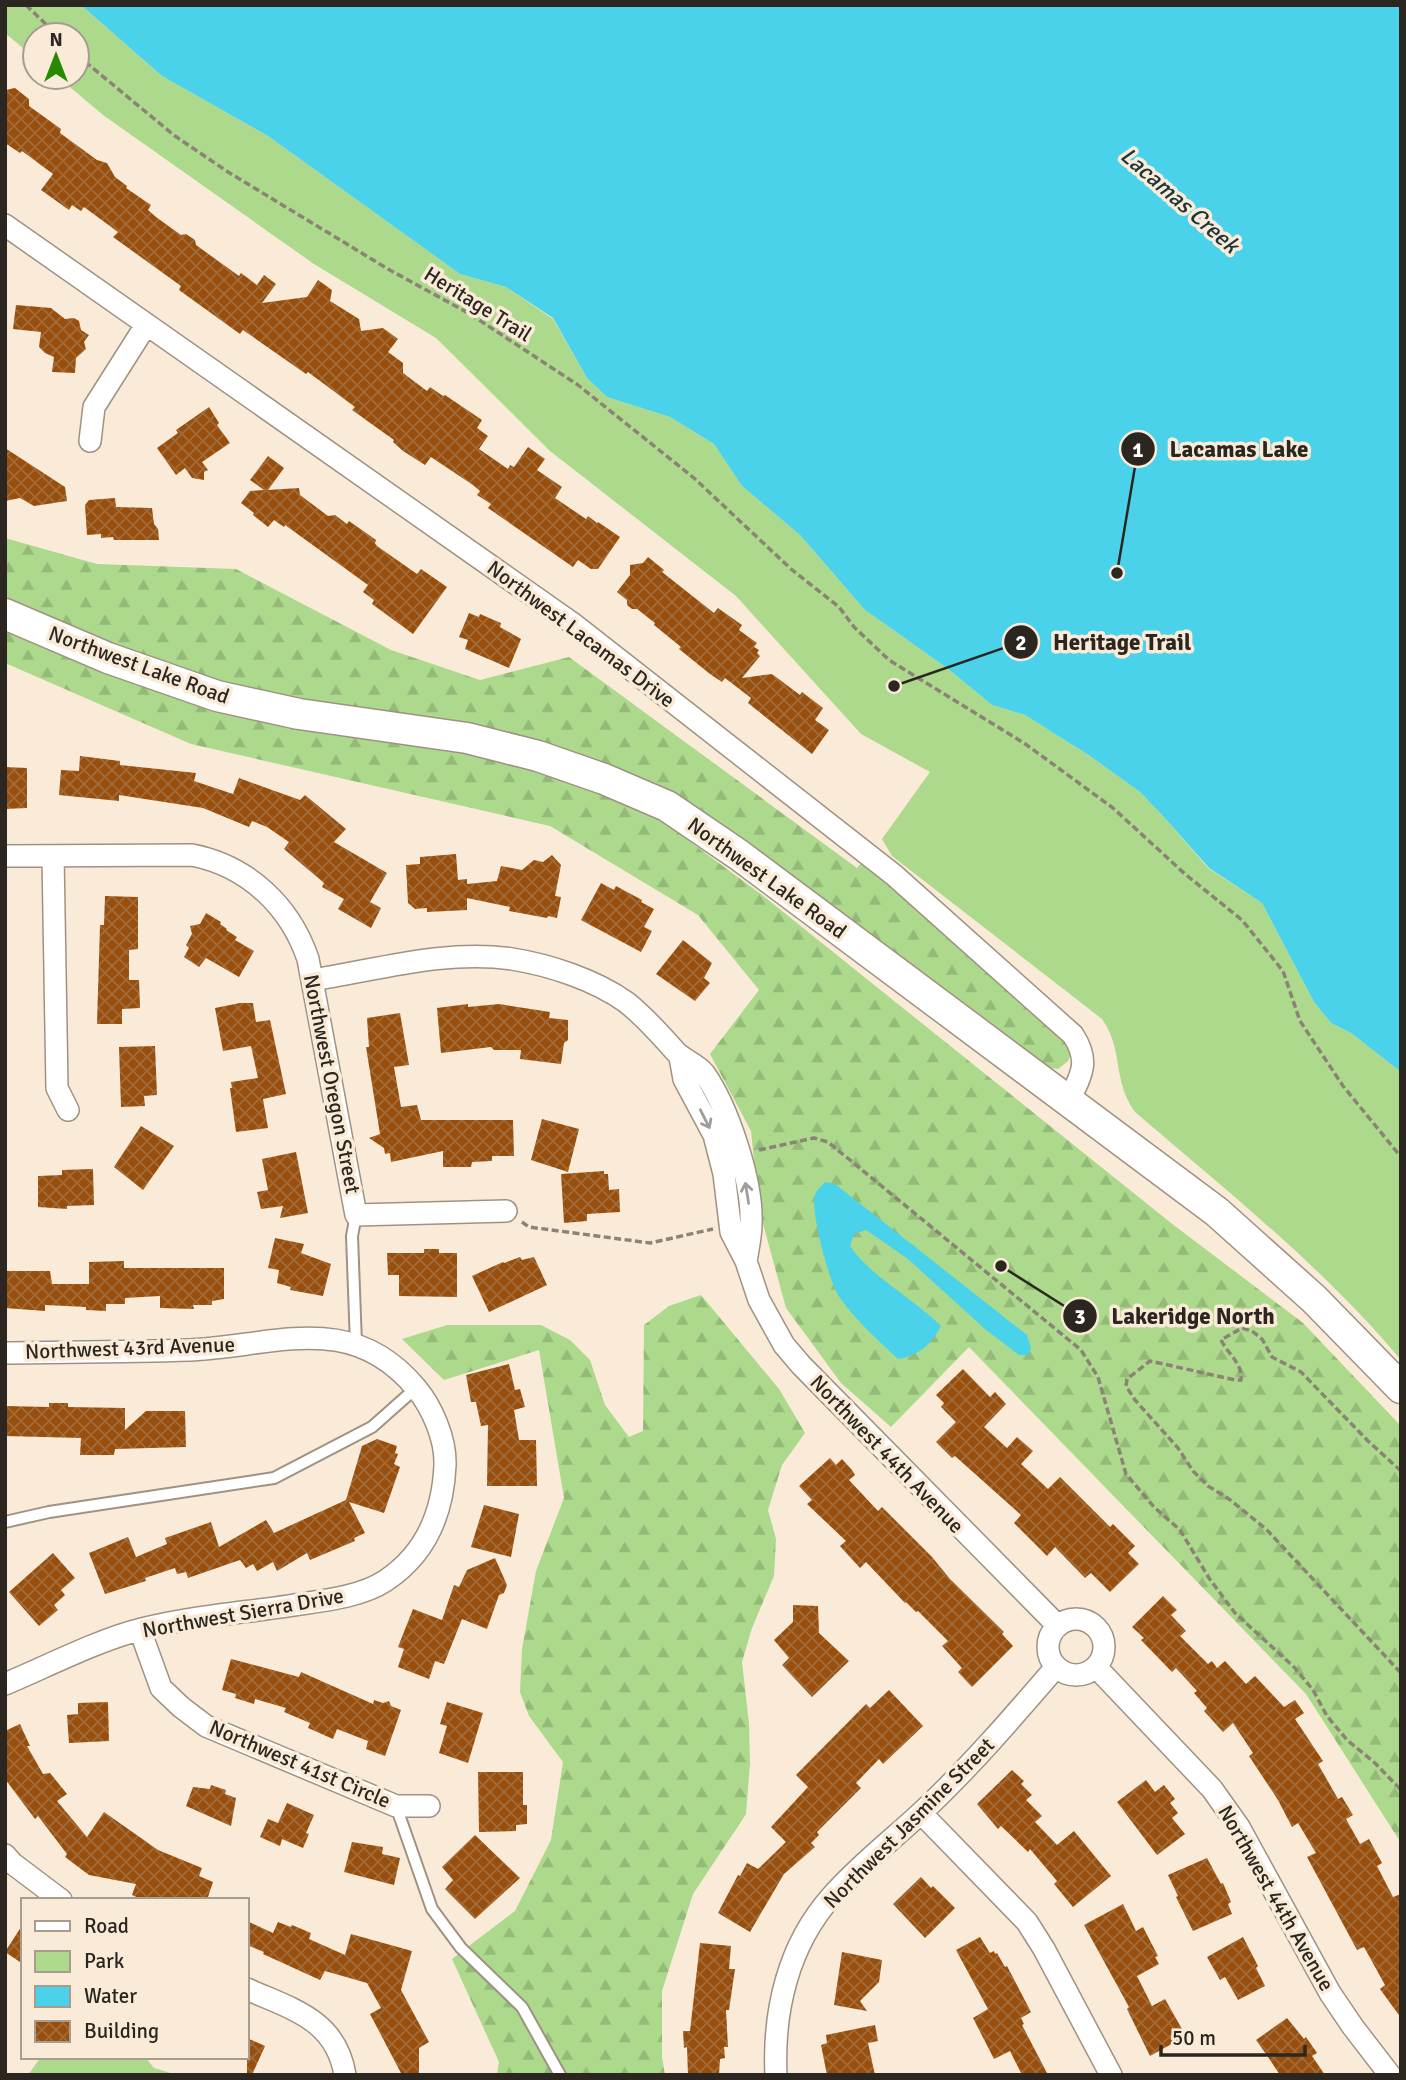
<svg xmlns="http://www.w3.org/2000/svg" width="1406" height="2080" viewBox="0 0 1406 2080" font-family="Signika,sans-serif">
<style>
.forest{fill:url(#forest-firs)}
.park{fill:#acd98c}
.water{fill:#49d2ea}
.building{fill:url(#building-cross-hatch)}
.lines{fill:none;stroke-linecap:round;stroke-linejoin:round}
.service-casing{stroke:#a09282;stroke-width:14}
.minor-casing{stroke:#a09282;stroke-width:24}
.secondary-casing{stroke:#a09282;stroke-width:33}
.path{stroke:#8c8376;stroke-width:3.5;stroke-dasharray:7 3.5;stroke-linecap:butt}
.service{stroke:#fff;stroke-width:10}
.minor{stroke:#fff;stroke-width:21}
.secondary{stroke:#fff;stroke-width:30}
.oneway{stroke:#a09d9a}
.labels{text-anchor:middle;stroke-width:7;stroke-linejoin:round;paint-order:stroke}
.street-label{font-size:21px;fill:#2b261f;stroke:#f9ebd8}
.water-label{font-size:23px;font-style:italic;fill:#1d3438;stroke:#f9ebd8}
.leader{fill:none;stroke:#2b261f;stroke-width:2.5}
.callout-dot{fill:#2b261f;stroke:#f9ebd8;stroke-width:2.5}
.mark-label{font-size:21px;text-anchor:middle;font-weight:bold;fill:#fff}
.callout-label{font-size:23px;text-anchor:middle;font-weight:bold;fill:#2b261f;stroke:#f9ebd8;stroke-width:7;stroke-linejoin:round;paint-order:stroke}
</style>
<defs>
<pattern id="forest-firs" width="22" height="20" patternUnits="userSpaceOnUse" patternTransform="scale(1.75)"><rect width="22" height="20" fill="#acd98c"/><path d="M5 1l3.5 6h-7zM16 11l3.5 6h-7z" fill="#94ba78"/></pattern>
<pattern id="building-cross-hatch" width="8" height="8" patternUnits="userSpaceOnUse" patternTransform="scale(1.75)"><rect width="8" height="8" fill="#984f0d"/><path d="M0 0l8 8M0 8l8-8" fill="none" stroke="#a26b39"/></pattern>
</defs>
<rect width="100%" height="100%" fill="#f9ebd8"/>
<path class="forest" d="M5,538L97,564L236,569L391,650L480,680L569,657L857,868L867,856L1074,1048L1068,1061L1058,1069L1041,1066L619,771L250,700L5,607Z
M5,622L200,701L464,753L562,778L654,815L762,895L1171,1223L1303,1323L1401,1426V1843L1306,1694L969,1347L891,1427L841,1383L786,1308L759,1209L751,1131L710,1054L759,990L698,915L550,826L191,744L5,663Z
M701,1295L779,1389L805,1433L782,1465L768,1510L776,1539L774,1576L752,1628L742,1662L749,1724L750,1763L746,1814L693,1894L662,1991V2057L665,2075H497L499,2062L452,1959L515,1911L551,1840L563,1762L529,1716L520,1692L522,1649L536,1571L564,1498L539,1350L444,1380L402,1339L447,1325H541L570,1340L590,1360L605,1405L629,1437L643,1431L644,1325L669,1306Z"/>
<path class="park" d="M5,5H81L162,76L268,136L460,274L506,287L553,319L587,378L607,397L670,417L714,444L742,486L800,535L865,610L947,668L992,705L1025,715L1090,756L1140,792L1163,816L1208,868L1262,903L1314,1002L1331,1023L1351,1033L1401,1072V1360C1323,1267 1227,1191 1135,1112C1112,1080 1124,1050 1102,1019L892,856L882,839L930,772L861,734L736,596L550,451L436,338L314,264L103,115L58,77H77V35H35V58L5,33Z
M41,2057H145L154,2068L177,2075H28Z"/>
<path class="water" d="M81,5H1401V1072L1351,1033L1331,1023L1314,1002L1262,903L1209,868L1163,816L1140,792L1090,756L1025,715L992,705L947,668L865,610L800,535L742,486L714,444L670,417L607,397L587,378L553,318L506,287L460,274L268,136L162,76Z
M825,1182L835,1184L1027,1335L1031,1348L1028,1355H1019L985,1329L908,1259L866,1230L854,1234L850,1246C871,1277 913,1298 941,1326C932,1344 918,1356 898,1359C877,1339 854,1319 838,1295C829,1280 810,1211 815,1195C816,1190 822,1186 825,1182Z"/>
<path class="building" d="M15,88L29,99V106L61,129L60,133L97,160L107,163L115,177L127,186L126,188L151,205L148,210L156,217L181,235L186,234L195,240L196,245L239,276L241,273L257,285L264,275L276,284L262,303L307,297L318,280L332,290L330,301L359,319L361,331L383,328L398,339L388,352L403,363V373L427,391L430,387L443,396L445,395L482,420L477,428L488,436L479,449L508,469L510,465L514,467L528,447L545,459L537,470L562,487L555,498L586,519L588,516L597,523L598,522L620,537L598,569H591L578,560L573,567L488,508L491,504L477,495L480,491L473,485L431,457L425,465L403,451L393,442L394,440L352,410L355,407L308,372L306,374L243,330L240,334L179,290L181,286L113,237L118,232L84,207L81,211L72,205L69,210L41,190L53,174L22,151L20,153L5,143V90Z
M16,305L51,308L65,319L74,318L79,321L81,330L89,335L84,342L86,349L76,358L75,373L52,372L54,357L45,353L39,347L41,332L13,329Z
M209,407L219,423L217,425L230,443L202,462L208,470L204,472V480L192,478L185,468L176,475L157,448L178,433L176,430Z
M5,448L65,487L67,501L34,506L20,498L5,501Z
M268,456L284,468L268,490L299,488L300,495L328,516L335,515L347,524L349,521L376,540L375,543L377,546L417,574L421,569L447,587L413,634L372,604L374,600L363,592L368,585L285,525L284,527L274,520L268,527L253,515L254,513L241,503L250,491L264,490L250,480Z
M115,498L116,507L152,508L154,524L158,529L159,540H114L113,537L101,538V534L87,535L85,505L89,500Z
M648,557L664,570L662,572L714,613L718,608L742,625L739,630L757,643L754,647L759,650L757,653L760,656L742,678L772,674L800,695L802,692L823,708L815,720L829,730L812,754L748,703L751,698L725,678L722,682L710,674L679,649L681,647L654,625L655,623L637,609H632L627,605V600L617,592L630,575V565L643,563Z
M469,613L479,617L480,614L501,623L500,627L521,639L509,668L465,649L468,640L459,637Z
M80,756L120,761V765L196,773L194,781L233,794L239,778L300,800L305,795L346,829L334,842L387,873L370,902L381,908L371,928L338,909L344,899L322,887L324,883L284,849L289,842L267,827L252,821L249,827L203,808L119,795V801L59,795L61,770L79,771Z
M5,767L27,768V808L5,809Z
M456,854L458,880L467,879V884L497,881L501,866L522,870L534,860L543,862L552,855L561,865L555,896L561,897L557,918L548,916L547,918L509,911L510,907L467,898V910L427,912V908L415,909L408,903L406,865L420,864V857Z
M601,883L614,890L616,886L642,900L641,902L654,909L644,927L652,931L641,952L581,920Z
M105,896L138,897V949L129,950V980H139L140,1008L122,1009V1024H97L100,925H104Z
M206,913L221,922L220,924L227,929L226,930L237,937L235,940L254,951L239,977L206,958L199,967L184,957L189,948L186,945L192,934L190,926L200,924Z
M683,940L712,963L704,978L710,983L695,1001L656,974Z
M240,1003H253L256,1022L270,1020L286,1094L263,1099L268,1128L236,1132L230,1088H232L231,1082L258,1078L251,1046L223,1051L215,1008Z
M468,1004V1007L499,1004L550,1012L549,1018L568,1020V1040L564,1043L561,1064L520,1059L521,1050H494L491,1047L441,1053L437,1008Z
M400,1013L409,1065L394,1067L401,1107L417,1105L421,1120H513L514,1156H492V1161L472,1162L471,1167H443V1151L391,1162L390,1153L385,1154L384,1148L369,1138L380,1134L366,1047H369L367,1018Z
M155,1046L157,1095L144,1096L145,1106L121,1107L119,1047Z
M542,1119L579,1129L568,1172L531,1160Z
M141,1126L174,1146L143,1190L114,1167Z
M296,1152L308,1213L280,1218L283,1206L261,1209L257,1192L268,1190L262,1159Z
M93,1169L94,1205L67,1206V1209L38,1207V1176L62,1175V1170Z
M604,1171V1174H608L609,1190L619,1189L620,1212L587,1214V1221L564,1223L561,1174Z
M275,1238L304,1244L301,1253L331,1264L323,1296L290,1290L291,1287L277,1283L279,1270L268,1268Z
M424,1249H439V1253H457V1297L399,1296V1275H388L387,1253H424Z
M520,1257L522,1260L534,1257L547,1285L489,1312L472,1276L503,1262L504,1263Z
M124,1261V1268H224V1299L212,1301V1305H193L194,1309L160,1308V1296L125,1298V1304H106V1311L86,1310V1307L45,1305V1311L5,1308V1271H50L52,1284H89V1262Z
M509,1364L515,1390L520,1389L525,1407L514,1410L519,1440H536L537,1486H487L488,1425L481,1426L476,1402H471L466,1375Z
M963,1369L990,1397L995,1392L1006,1404L984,1427L1007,1448L1017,1437L1033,1451L1021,1464L1048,1489L1060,1477L1110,1527L1113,1524L1135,1546L1128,1553L1139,1564L1110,1592L1091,1573L1085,1578L1055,1547L1047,1556L1014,1523L1021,1515L955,1456L952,1458L936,1442L956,1422L941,1407L944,1403L936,1395Z
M49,1403H68V1407L125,1408V1430L146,1411H185L186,1447L115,1449L114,1455H80L81,1438L5,1436V1406L49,1407Z
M377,1439L397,1446L395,1453L398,1454L394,1464L400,1467L384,1513L349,1502L365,1533L354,1538L355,1541L310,1560L307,1553L277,1571L273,1562L257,1571L253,1564L246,1568L240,1560L188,1578L186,1572L177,1574L175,1568L145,1578L146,1581L105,1594L89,1553L128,1537L136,1557L167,1544L165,1538L211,1522L219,1547L266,1520L274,1533L346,1500L362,1446Z
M830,1458L836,1465L842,1459L852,1470L855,1475L849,1480L878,1511L882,1507L932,1557L950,1579L1004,1632L1002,1634L1013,1646L972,1687L958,1672L962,1668L942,1646L948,1641L918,1611L916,1612L906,1602L905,1603L866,1562L860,1568L840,1546L846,1541L807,1504L812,1500L799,1486Z
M484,1505L519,1514L511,1557L471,1547Z
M53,1553L75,1578L61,1590L65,1595L54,1605L58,1610L39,1626L9,1592Z
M495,1558L507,1585L504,1593L499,1595L487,1629L462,1619L444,1664L435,1661L429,1679L398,1667L404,1649L398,1647L413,1609L442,1620L454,1585L459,1587L467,1570Z
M1163,1596L1177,1610L1171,1615L1186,1631L1180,1636L1208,1664L1212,1661L1217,1668L1225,1661L1246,1684L1255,1676L1284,1707L1295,1700L1304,1713L1295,1719L1323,1761L1318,1764L1338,1799L1342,1797L1353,1815L1346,1819L1360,1844L1369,1839L1382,1863L1377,1866L1393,1897L1401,1894V2018L1380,1989L1385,1985L1364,1947L1357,1950L1307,1857L1316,1853L1298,1823L1292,1827L1278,1800L1249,1756L1253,1753L1233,1723L1223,1732L1204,1711L1207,1708L1194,1693L1197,1691L1176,1668L1172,1672L1141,1640L1144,1638L1132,1627Z
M793,1605L818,1606L819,1633L849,1661L812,1697L782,1665L789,1658L774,1640L793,1622Z
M231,1659L299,1677L301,1672L373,1704L374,1700L383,1703L389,1701L391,1706L401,1710L385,1756L366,1749L368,1741L337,1729L333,1739L308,1728L310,1723L284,1712L286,1708L255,1699L254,1704L235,1698L236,1694L222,1690Z
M889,1690L923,1726L883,1764L879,1759L856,1783L861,1788L817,1832L819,1835L811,1843L815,1847L784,1874L750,1932L718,1913L738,1875L740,1876L747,1863L758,1869L786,1842L771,1827L808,1787L796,1775L866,1704L870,1708Z
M108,1702L109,1741L69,1743L67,1715L78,1714V1703Z
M447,1702L483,1713L468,1763L439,1753L447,1726L440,1724Z
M20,1724L30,1746H27L43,1774L50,1773L67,1794L57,1801L87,1837L104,1812L158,1850L202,1868L199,1876L213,1882L207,1900H143L132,1895L136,1884L89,1875L65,1857L67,1854L38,1816L35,1819L5,1779V1731Z
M1012,1770L1024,1781L1021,1784L1032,1795L1026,1800L1042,1816L1035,1822L1057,1845L1074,1831L1111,1876L1073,1907L1054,1884L1057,1881L1030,1849L1028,1852L1001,1826L998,1829L977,1804Z
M478,1772H523V1805H527V1824L516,1825V1831L479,1832Z
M1146,1780L1155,1792L1164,1785L1175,1799L1170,1803L1178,1813L1172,1818L1185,1834L1157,1855L1117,1802Z
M211,1785L226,1790L225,1794L236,1798L231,1826L186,1806L193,1787L210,1789Z
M287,1803L314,1815L306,1833L309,1834L303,1848L282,1839L280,1846L260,1837L268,1819L278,1823Z
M475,1835L520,1878L475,1919L445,1889L453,1880L442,1867Z
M352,1842L383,1847L382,1854L400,1858L394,1885L344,1872Z
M1207,1858L1221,1884L1223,1883L1231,1902L1228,1904L1232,1914L1193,1931L1176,1897L1178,1896L1168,1875Z
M921,1877L931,1888L933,1886L955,1908L925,1938L893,1904Z
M1123,1904L1136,1931L1143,1927L1158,1956L1155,1957L1159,1964L1137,1976L1152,2006L1165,1999L1186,2036L1150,2056L1127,2009L1129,2007L1084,1925Z
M247,1921L273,1933L278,1922L291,1927L292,1925L311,1933L309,1939L345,1955L351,1934L412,1951L401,1990L429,2042L419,2048V2075H402L370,2014L381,2008L367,1983L325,1971L320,1980L263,1954L264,1952L247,1945Z
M23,1924V1964L5,1952Z
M980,1937L990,1953L994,1951L995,1954L997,1953L1005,1967L1007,1966L1031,2012L1021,2018L1024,2024L1022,2025L1048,2075H1022L1010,2051L994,2059L973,2018L988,2009L956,1950Z
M1243,1937L1258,1966L1256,1968L1265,1986L1238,2000L1225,1977L1220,1980L1207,1957Z
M700,1943L731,1946L729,1969H735L729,2010H726L728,2047H724L725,2058L720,2059L719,2075H688L687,2047L684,2048L683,2031H690Z
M842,1952L882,1960L879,1982L860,2001L867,2011L834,2005Z
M1287,2018L1304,2039L1306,2037L1317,2053L1312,2056L1325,2075H1280L1266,2054L1256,2040Z
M875,2025L878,2041L868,2043L875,2075H827L821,2045L827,2043L826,2035Z
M247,2038L265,2046L252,2075H247Z"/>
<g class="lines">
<g class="service-casing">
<path id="service" d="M356,1344L352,1236L356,1215
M5,1522L49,1512L274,1478L372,1427L416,1388
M396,1806L432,1909L461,1948L522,2007L560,2075"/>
</g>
<g class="minor-casing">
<path id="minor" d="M5,225L572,623L894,875L1073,1035C1090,1061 1082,1074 1069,1100
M90,441L94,407L146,325
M5,856L192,855C248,866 290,906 308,959L356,1215L506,1211
M53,856L57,1088L68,1110
M312,980C377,970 446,949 512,959C550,965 595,980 626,1002C644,1016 660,1034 675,1051C683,1060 697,1064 704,1073C728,1107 753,1182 751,1224C751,1236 748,1249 746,1261
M680,1057L684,1079L714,1135L724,1174L731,1232L746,1261L759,1300L784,1345L801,1365L1058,1626
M5,1353C67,1352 128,1352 190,1350C275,1346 351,1310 416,1388C432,1407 446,1439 445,1465C443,1513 426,1554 385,1581C359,1598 318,1601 288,1606C240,1613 190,1617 142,1629C98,1640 48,1666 5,1684
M1048 1647a28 28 0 1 1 56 0a28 28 0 1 1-56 0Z
M140,1630L161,1688L181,1707L206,1726L396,1806H429
M1096,1667L1212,1789L1239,1827L1330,1993L1353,2027L1390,2075
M921,1813L1027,1922L1044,1949L1111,2075
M5,1855L12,1863L61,1900
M247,1989C291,2009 336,2019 345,2075
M776,2075C773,2011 788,1945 832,1896C859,1865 892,1840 922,1812C970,1767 1013,1717 1056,1667"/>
</g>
<g class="secondary-casing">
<path id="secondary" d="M5,614L108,658L217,696L299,714L467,738L538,756L604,779L667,806L739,855L1217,1212L1314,1299L1401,1388"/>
</g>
<path class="path" d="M26,5L57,35
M77,55L175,136L228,172L388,269L470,314L578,385L694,478L791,569L839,607L854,627L889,660L1024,743L1113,808L1185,874L1242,920L1283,971L1300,1021L1343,1086L1401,1157
M759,1150L814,1138L828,1142L1081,1350L1098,1377L1126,1474L1154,1507L1180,1530L1209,1578L1235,1613L1294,1667L1313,1690L1327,1716L1347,1740L1375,1763L1401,1790
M522,1222L529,1227L650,1243L713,1229
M1401,1471L1368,1441L1301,1372L1272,1357L1262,1339L1252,1331L1242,1328L1221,1340C1228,1354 1243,1364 1241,1380H1235L1150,1361L1127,1379L1126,1386L1135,1400L1178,1448L1193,1471L1208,1486L1229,1499L1266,1529L1401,1673"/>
<use href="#service" class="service"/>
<use href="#minor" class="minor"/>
<use href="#secondary" class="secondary"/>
</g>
<defs><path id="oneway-shaft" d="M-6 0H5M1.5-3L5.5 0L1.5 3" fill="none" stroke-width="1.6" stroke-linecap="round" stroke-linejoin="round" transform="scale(1.75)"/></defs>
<g class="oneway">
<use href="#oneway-shaft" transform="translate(705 1119) rotate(63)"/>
<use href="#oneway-shaft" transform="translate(747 1193) rotate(-99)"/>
</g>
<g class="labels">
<g class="street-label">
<text transform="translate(478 304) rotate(32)" y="7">Heritage Trail</text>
<text transform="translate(581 634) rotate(37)" y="7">Northwest Lacamas Drive</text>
<text transform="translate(139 665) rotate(20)" y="7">Northwest Lake Road</text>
<text transform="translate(767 878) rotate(36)" y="7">Northwest Lake Road</text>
<text transform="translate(332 1084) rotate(79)" y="7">Northwest Oregon Street</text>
<text transform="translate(130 1348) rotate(-2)" y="7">Northwest 43rd Avenue</text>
<text transform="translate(887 1454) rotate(46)" y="7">Northwest 44th Avenue</text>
<text transform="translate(243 1613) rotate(-10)" y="7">Northwest Sierra Drive</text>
<text transform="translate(300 1764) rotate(23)" y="7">Northwest 41st Circle</text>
<text transform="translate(909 1823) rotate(-45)" y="7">Northwest Jasmine Street</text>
<text transform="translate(1276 1898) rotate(60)" y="7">Northwest 44th Avenue</text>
</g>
<g class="water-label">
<text transform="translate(1180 200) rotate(41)" y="8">Lacamas Creek</text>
</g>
</g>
<path class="leader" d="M1117 573L1138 449M894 686L1021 642M1001 1266L1080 1316"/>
<g class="callout-dot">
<circle cx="1117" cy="573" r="7"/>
<circle cx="894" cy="686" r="7"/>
<circle cx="1001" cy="1266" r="7"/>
<circle cx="1138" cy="449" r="18"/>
<circle cx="1021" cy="642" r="18"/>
<circle cx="1080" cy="1316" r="18"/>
</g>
<g class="mark-label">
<text x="1138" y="457">1</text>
<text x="1021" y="650">2</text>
<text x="1080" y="1324">3</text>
</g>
<g class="callout-label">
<text x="1239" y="457">Lacamas Lake</text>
<text x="1122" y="650">Heritage Trail</text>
<text x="1193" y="1324">Lakeridge North</text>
</g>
<rect width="1406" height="2080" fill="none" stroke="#2b261f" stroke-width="14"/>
<rect x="21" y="1898" width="228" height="161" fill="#f9ebd8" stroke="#a79c8e" stroke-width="2"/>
<rect x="35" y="1921" width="35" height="10" fill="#ffffff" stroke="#a79c8e" stroke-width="2"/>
<text x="84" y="1933" font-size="21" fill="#2b261f">Road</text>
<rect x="35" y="1951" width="35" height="21" fill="#acd98c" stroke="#a79c8e" stroke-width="2"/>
<text x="84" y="1968" font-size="21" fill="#2b261f">Park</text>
<rect x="35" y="1986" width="35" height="21" fill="#49d2ea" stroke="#a79c8e" stroke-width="2"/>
<text x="84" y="2003" font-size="21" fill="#2b261f">Water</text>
<rect x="35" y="2021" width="35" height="21" fill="url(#building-cross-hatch)" stroke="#a79c8e" stroke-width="2"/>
<text x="84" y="2038" font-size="21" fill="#2b261f">Building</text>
<g transform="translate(56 56)"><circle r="33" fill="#f9ebd8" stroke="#a79c8e" stroke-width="2"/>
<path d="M0-5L12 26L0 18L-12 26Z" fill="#268a00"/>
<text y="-10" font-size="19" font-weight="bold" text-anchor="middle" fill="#2b261f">N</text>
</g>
<path d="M1161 2045v10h144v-10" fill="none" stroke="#2b261f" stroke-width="3.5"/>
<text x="1172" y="2045" font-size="21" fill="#2b261f" stroke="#f9ebd8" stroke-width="5" paint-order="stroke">50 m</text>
</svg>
